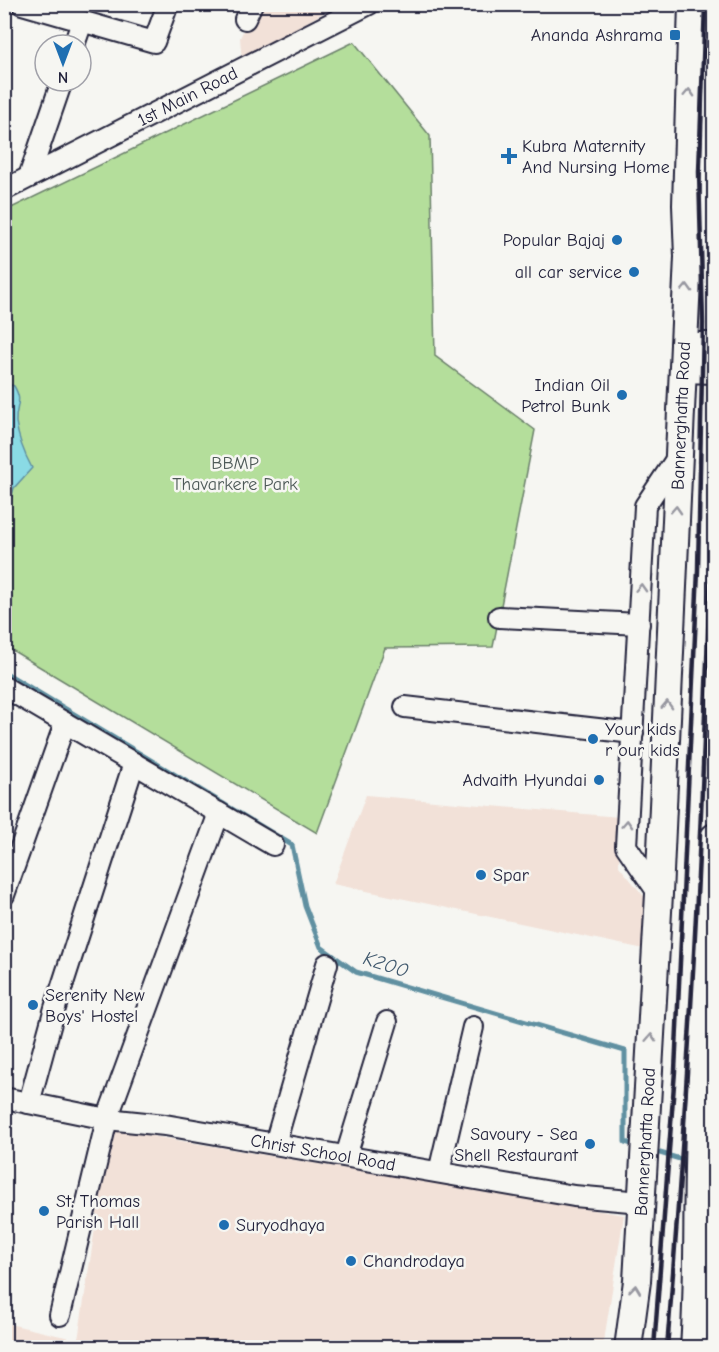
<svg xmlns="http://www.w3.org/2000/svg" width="719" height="1352" viewBox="0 0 719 1352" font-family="'Comic Neue',sans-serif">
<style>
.built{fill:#f2e1d8}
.green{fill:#b4de9b;stroke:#6b806b;stroke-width:1.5}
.water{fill:#8adae5;stroke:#6090a1;stroke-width:1.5}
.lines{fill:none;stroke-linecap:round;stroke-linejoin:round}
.stream{stroke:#6090a1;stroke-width:5}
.minor-casing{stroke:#22223b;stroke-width:24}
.major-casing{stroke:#22223b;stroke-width:30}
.minor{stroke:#f6f6f2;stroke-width:20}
.major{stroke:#f6f6f2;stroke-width:26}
.rail{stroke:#22223b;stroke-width:4.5}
.oneway{stroke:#9797a0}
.poi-dot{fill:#1f6fb2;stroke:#f6f6f2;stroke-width:2}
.labels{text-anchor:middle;stroke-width:5;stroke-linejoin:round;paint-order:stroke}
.poi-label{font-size:18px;fill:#22223b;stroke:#f6f6f2;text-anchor:start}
.street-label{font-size:18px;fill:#22223b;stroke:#f6f6f2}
.park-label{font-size:18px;fill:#4e5a58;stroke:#f6f6f2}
.water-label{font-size:20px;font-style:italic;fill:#41596e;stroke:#f6f6f2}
</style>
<rect width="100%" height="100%" fill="#f6f6f2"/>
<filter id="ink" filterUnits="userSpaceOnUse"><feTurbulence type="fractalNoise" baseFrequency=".0167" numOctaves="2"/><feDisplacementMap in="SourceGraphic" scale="12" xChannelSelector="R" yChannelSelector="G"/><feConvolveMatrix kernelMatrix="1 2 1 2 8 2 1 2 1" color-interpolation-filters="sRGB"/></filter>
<g filter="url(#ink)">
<path class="built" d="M255,5H336L242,61L240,38Z
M366,795L619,817V866L647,900L644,949L333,884Z
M110,1129L624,1215L603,1347L5,1348V1323L78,1340Z"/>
<path class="green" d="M354,42L430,136L435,356L535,430L493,647L385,648L317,833L5,646V211Z"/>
<path class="water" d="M4,383L14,386C24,403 15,405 16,422C18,437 25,455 32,468L14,488L8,508H4Z"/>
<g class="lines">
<path class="stream" d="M4,672L292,845L305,906L321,947L356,972L625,1051V1142L639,1146
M650,1150L690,1162"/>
<g class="minor-casing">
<g id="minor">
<path d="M22,4L154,42L168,4"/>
<path d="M245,19L252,4"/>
<path d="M74,45L82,22"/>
<path d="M29,177L62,81"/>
<path id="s1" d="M4,190L369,4"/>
<path d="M499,617L639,624"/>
<path d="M4,687L273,845"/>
<path d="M405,707L633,733"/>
<path d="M659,894L626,846L645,506L679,455"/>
<path d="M4,895L65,723"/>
<path id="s2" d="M4,1098L107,1119L165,1125L574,1196L641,1202"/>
<path d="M29,1103L55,1008L134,763"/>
<path d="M275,1144L327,964"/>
<path d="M346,1156L387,1022"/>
<path d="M439,1172L473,1027"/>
<path d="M60,1315L107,1119L219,813"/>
</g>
</g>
<g class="major-casing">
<g id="major">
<path d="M684,346H714"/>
<path d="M683,369L714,370"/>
<path id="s3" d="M628,1348L637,1281L659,894L688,257L686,205L692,4"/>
<path d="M694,1348C699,1276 696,1205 699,1133C702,1034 710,936 714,837"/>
</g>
</g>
<use href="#minor" class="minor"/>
<use href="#major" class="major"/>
<path class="rail" d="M714,116L712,171L714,259
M654,1348L675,1071L698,570L703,323L699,172L705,4
M667,1348C693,1034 708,720 714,405"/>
</g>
<defs><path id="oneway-chevron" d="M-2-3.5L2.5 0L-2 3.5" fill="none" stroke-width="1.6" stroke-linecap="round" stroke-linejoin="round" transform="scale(1.5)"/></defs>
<g class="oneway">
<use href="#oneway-chevron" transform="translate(689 93) rotate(-88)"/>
<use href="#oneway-chevron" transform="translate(687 288) rotate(-88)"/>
<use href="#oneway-chevron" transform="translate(676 510) rotate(-87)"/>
<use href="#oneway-chevron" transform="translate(641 588) rotate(-87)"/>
<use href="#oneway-chevron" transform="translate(667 705) rotate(-88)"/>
<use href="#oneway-chevron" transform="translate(627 824) rotate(-87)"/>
<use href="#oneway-chevron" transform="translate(651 1038) rotate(-87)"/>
<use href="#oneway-chevron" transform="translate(635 1289) rotate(-83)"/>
</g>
</g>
<g class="poi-dot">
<rect x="669" y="29" width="12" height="12" rx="3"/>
<path d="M506 147h6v6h6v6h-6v6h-6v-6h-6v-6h6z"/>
<circle cx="617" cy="240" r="6"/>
<circle cx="634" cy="272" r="6"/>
<circle cx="622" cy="395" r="6"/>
<circle cx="593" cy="739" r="6"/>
<circle cx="599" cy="780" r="6"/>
<circle cx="481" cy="875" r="6"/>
<circle cx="33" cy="1005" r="6"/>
<circle cx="590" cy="1144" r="6"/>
<circle cx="44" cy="1211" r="6"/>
<circle cx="224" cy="1225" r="6"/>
<circle cx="351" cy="1261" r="6"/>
</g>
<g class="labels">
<g class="poi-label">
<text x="663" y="41" text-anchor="end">Ananda Ashrama</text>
<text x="522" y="152">Kubra Maternity<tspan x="522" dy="21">And Nursing Home</tspan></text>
<text x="605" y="246" text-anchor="end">Popular Bajaj</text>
<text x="622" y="278" text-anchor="end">all car service</text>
<text x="610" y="391" text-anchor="end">Indian Oil<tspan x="610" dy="21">Petrol Bunk</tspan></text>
<text x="605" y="735">Your kids<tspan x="605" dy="21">r our kids</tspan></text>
<text x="587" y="786" text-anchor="end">Advaith Hyundai</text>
<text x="493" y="881">Spar</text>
<text x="45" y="1001">Serenity New<tspan x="45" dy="21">Boys' Hostel</tspan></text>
<text x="578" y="1140" text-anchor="end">Savoury - Sea<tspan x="578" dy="21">Shell Restaurant</tspan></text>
<text x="56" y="1207">St. Thomas<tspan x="56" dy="21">Parish Hall</tspan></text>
<text x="236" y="1231">Suryodhaya</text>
<text x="363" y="1267">Chandrodaya</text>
</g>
<g class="street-label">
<text dy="6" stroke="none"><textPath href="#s1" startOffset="206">1st Main Road</textPath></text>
<text dy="6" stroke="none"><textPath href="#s3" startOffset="934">Bannerghatta Road</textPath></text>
<text dy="6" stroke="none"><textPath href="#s3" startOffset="207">Bannerghatta Road</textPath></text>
<text dy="6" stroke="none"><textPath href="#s2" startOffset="324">Christ School Road</textPath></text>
</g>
<g class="park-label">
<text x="235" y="469">BBMP<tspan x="235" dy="21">Thavarkere Park</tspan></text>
</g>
<g class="water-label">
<text transform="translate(386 964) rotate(18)" y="7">K200</text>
</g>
</g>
<rect width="719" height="1352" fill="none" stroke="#f6f6f2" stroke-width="24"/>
<rect x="12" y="12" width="695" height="1328" fill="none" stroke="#22223b" stroke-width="2" filter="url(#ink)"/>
<g transform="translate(63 63) rotate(180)"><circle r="28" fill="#f6f6f2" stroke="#a1a1a9" stroke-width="1.5"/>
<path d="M0-4.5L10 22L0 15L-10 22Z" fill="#1f6fb2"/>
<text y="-9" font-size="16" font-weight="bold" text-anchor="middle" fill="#22223b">N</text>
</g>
</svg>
